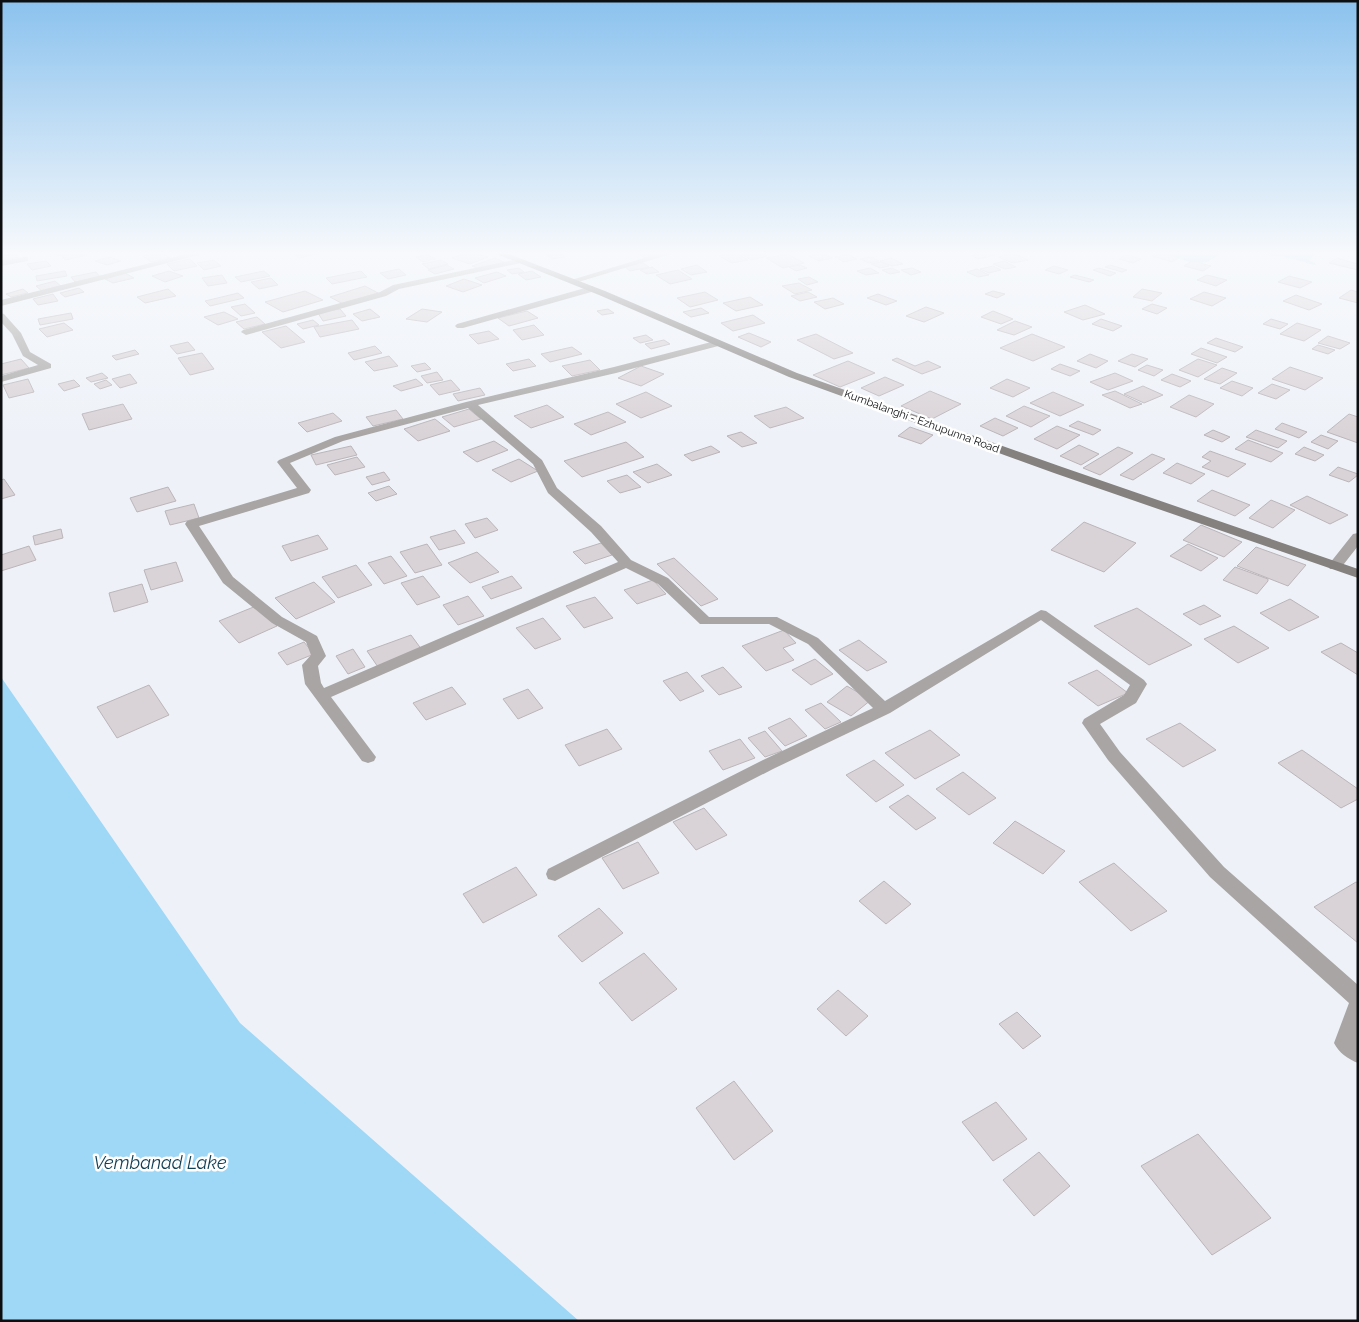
<svg xmlns="http://www.w3.org/2000/svg" width="1359" height="1322" viewBox="0 0 1359 1322" font-family="Raleway,sans-serif">
<style>
.water{fill:#9fd7f6}
.building{fill:#d9d2d6;stroke:#bbb5b9}
.lines{fill:none;stroke-linecap:round;stroke-linejoin:round}
.street{fill:#a8a5a4;fill-rule:evenodd}
.secondary{fill:#85817e;fill-rule:evenodd}
.labels{text-anchor:middle;stroke-width:5;stroke-linejoin:round;paint-order:stroke}
.far-street-label{font-size:11px;fill:#0d0e10;stroke:#fff}
.near-water-label{font-size:18px;font-style:italic;fill:#113f54;stroke:#fff}
</style>
<rect width="100%" height="100%" fill="#eef2f8"/>
<path class="water" d="M1162,251L1221,253C1217,255 1212,260 1207,262C1193,265 1174,258 1162,251Z
M1248,251H1319L1324,254L1316,253L1309,260L1316,264L1315,265L1282,256H1273Z
M1,677L240,1023L579,1321H1Z"/>
<path class="building" d="M60,251H70L73,253L59,256L52,253Z
M84,251L87,255L65,260L62,256Z
M290,251H326L299,258Z
M558,251L565,257L552,259L544,253Z
M645,251H653L659,255L645,258L637,253Z
M758,251L767,256L751,260L738,252Z
M989,251L999,254L978,259L971,255Z
M1164,251H1175L1186,254L1180,257L1162,252Z
M15,252L19,257L1,261V255Z
M161,252L170,258L151,262L143,256Z
M469,252L488,257L470,264L452,258Z
M735,252L748,260L732,263L719,256Z
M1159,252L1179,258L1172,262L1152,256Z
M822,253L832,258L819,261L809,256Z
M1013,253L1028,260L1013,263L998,257Z
M787,254L804,263L783,268L766,258Z
M847,254L857,259L844,262L835,257Z
M428,255L435,259L423,262L416,257Z
M1127,255L1141,259L1133,263L1119,259Z
M109,257L121,261L107,265L95,261Z
M871,257L879,261L869,263L860,259Z
M495,258L504,262L480,269L472,266Z
M891,258L903,264L892,266L880,261Z
M1337,258L1358,264V270L1329,263Z
M190,259L197,266L174,271L167,264Z
M214,260L221,266L204,270L197,263Z
M441,260L448,264L429,269L422,264Z
M46,261L51,266L32,270L27,264Z
M1004,261L1016,267L1005,269L993,264Z
M1192,261L1211,266L1203,271L1184,266Z
M881,262L889,266L880,268L871,264Z
M643,263L649,267L630,271L624,266Z
M447,265L454,269L435,274L428,270Z
M697,265L707,272L691,275L681,269Z
M800,265L807,268L796,271L789,267Z
M1110,265L1127,270L1122,272L1105,267Z
M993,266L1001,270L989,273L980,269Z
M1054,266L1068,270L1059,274L1045,270Z
M652,267L659,272L647,274L640,270Z
M519,268L524,272L512,274L507,270Z
M870,268L879,273L866,275L857,271Z
M892,268L900,272L890,274L882,270Z
M912,268L921,272L911,275L901,270Z
M1099,268L1116,273L1110,276L1093,270Z
M399,269L406,275L388,279L380,273Z
M977,269L989,275L978,277L967,272Z
M678,270L692,279L670,284L656,275Z
M65,271L67,276L37,281L36,276Z
M169,271L183,276L165,282L152,276Z
M264,271L270,276L241,282L235,277Z
M361,271L367,277L332,284L326,278Z
M532,271L541,277L526,280L518,274Z
M96,272L100,277L75,282L71,277Z
M497,272L506,276L484,283L475,278Z
M125,273L134,278L113,283L105,279Z
M222,275L227,283L208,286L202,278Z
M1075,275L1094,280L1089,282L1070,277Z
M1207,275L1227,280L1216,286L1197,280Z
M1289,276L1312,282L1300,288L1278,282Z
M809,277L818,282L807,285L798,279Z
M271,278L278,285L259,289L251,282Z
M464,279L482,285L463,292L446,286Z
M55,281L62,287L43,292L36,286Z
M799,283L812,290L795,294L782,286Z
M365,286L378,293L343,304L330,297Z
M79,288L84,292L65,297L60,293Z
M23,289L28,293L11,297L6,294Z
M168,289L176,296L145,303L137,297Z
M1142,289L1162,293L1152,301L1133,297Z
M1351,290L1358,292V303L1339,298Z
M305,291L323,300L283,312L265,302Z
M993,291L1005,294L997,298L985,294Z
M705,292L718,300L690,307L677,298Z
M808,292L817,297L800,301L791,296Z
M1204,292L1226,298L1212,306L1190,299Z
M238,293L244,298L210,306L205,301Z
M53,294L58,301L38,305L33,299Z
M878,294L897,301L886,305L867,298Z
M1296,295L1322,304L1309,310L1283,301Z
M750,297L763,305L736,311L723,303Z
M833,298L844,304L825,309L814,302Z
M245,304L255,313L241,316L231,307Z
M1152,304L1167,308L1157,314L1142,309Z
M1085,305L1105,314L1083,320L1064,312Z
M926,307L944,313L924,322L906,316Z
M701,308L709,313L691,317L683,312Z
M340,309L346,316L323,321L318,313Z
M370,309L380,317L362,321L353,314Z
M422,309L442,312L427,322L406,319Z
M608,309L614,313L602,315L597,311Z
M527,311L538,318L509,326L498,318Z
M993,311L1013,319L1001,324L981,317Z
M224,312L238,319L218,325L204,317Z
M71,313L73,319L40,325L38,319Z
M753,315L765,323L733,331L721,323Z
M257,317L265,324L244,329L236,322Z
M1101,319L1122,326L1113,331L1092,324Z
M1271,319L1288,324L1280,329L1263,324Z
M313,320L319,325L303,329L297,324Z
M352,320L359,329L320,337L314,327Z
M1015,321L1032,327L1014,335L997,330Z
M64,323L73,330L47,337L39,329Z
M1297,323L1321,330L1304,341L1280,334Z
M534,325L544,335L522,340L513,330Z
M286,326L305,342L281,348L262,332Z
M489,331L499,339L478,344L469,335Z
M749,333L771,342L761,347L738,337Z
M816,334L853,353L834,359L797,340Z
M1032,334L1065,347L1033,361L1000,348Z
M646,335L653,340L640,343L633,338Z
M1328,336L1350,343L1340,349L1318,343Z
M1216,338L1243,347L1235,352L1207,343Z
M664,340L670,344L651,349L645,344Z
M188,342L195,350L177,354L170,346Z
M1318,345L1335,350L1328,354L1312,349Z
M375,346L382,353L354,360L348,353Z
M572,347L582,354L550,362L541,354Z
M1201,348L1227,357L1217,363L1191,354Z
M135,350L139,354L116,360L112,356Z
M202,353L214,369L190,375L178,358Z
M1090,354L1108,361L1096,368L1077,361Z
M1132,354L1148,359L1135,367L1118,361Z
M389,356L398,366L374,371L365,362Z
M897,358L915,366L928,361L941,367L922,374L892,360Z
M21,359L29,368L1,375V364Z
M529,359L536,366L513,371L506,364Z
M1198,359L1217,365L1198,377L1179,370Z
M590,360L600,370L572,376L562,366Z
M848,361L875,373L840,387L813,375Z
M425,363L431,369L417,372L411,366Z
M1060,364L1080,371L1070,376L1051,369Z
M1147,365L1163,370L1154,376L1138,370Z
M641,366L664,374L641,386L618,378Z
M1290,367L1323,378L1305,390L1272,379Z
M1222,368L1237,373L1220,384L1204,379Z
M437,372L443,380L427,383L421,376Z
M102,373L108,378L91,382L86,378Z
M1115,373L1133,381L1108,390L1090,382Z
M130,374L137,383L120,388L112,379Z
M1172,374L1191,381L1180,387L1161,380Z
M885,377L904,385L879,396L861,388Z
M28,379L34,392L9,398L3,385Z
M416,379L423,385L401,391L393,386Z
M1007,379L1030,388L1013,397L990,388Z
M74,380L80,386L64,391L58,384Z
M106,380L112,385L100,389L94,384Z
M451,380L460,390L439,395L430,385Z
M1232,381L1253,388L1242,396L1220,388Z
M1272,384L1290,390L1276,399L1258,393Z
M1143,386L1163,395L1144,403L1124,394Z
M480,388L485,395L458,401L453,394Z
M930,391L961,404L932,419L901,406Z
M1115,391L1142,404L1130,408L1102,395Z
M646,392L672,406L641,418L616,404Z
M1053,392L1084,405L1060,416L1030,403Z
M1189,395L1214,404L1196,417L1170,407Z
M123,404L132,419L89,430L82,414Z
M547,405L564,417L531,428L514,416Z
M1024,406L1050,416L1031,427L1006,416Z
M786,407L804,418L770,428L754,416Z
M469,409L481,419L454,427L442,417Z
M396,410L403,419L373,426L366,417Z
M608,412L626,422L591,435L574,424Z
M333,413L342,421L307,432L298,423Z
M1349,414L1358,417V443L1327,432Z
M995,418L1018,428L1003,436L980,426Z
M435,419L450,431L418,441L404,429Z
M1078,421L1101,430L1093,435L1069,426Z
M1282,423L1307,432L1299,438L1275,429Z
M1057,426L1080,435L1057,449L1034,439Z
M910,427L933,435L921,444L898,436Z
M1213,430L1230,437L1222,442L1204,435Z
M1256,430L1287,441L1278,448L1246,437Z
M741,432L757,443L742,447L727,436Z
M1321,435L1338,441L1328,449L1311,442Z
M1248,440L1283,453L1271,462L1235,449Z
M494,441L508,450L477,462L463,452Z
M626,442L644,457L582,477L564,461Z
M1079,445L1099,454L1081,465L1060,456Z
M351,446L357,455L316,465L311,455Z
M711,446L720,452L692,461L684,455Z
M1118,447L1133,453L1100,475L1083,468Z
M1304,447L1324,455L1315,461L1295,454Z
M1210,451L1246,464L1228,477L1202,467L1211,461L1202,457Z
M1152,454L1165,459L1133,480L1120,475Z
M357,457L365,467L335,475L327,465Z
M519,459L538,471L511,482L492,470Z
M1177,463L1205,474L1191,484L1163,473Z
M657,464L672,475L648,483L633,472Z
M1338,467L1358,474V475L1349,482L1329,475Z
M384,472L390,480L372,485L366,477Z
M627,475L641,487L620,493L607,481Z
M4,479L15,495L1,499V480Z
M389,486L397,494L376,501L368,493Z
M168,487L176,501L137,512L130,498Z
M1212,490L1250,505L1235,516L1197,501Z
M1307,496L1348,515L1330,524L1290,505Z
M1271,500L1295,510L1273,528L1249,518Z
M194,504L199,518L170,525L165,511Z
M487,518L498,530L475,538L465,524Z
M1084,522L1136,543L1104,572L1051,550Z
M1201,525L1242,542L1224,557L1183,540Z
M61,529L63,538L35,545L33,536Z
M455,530L465,543L439,550L430,537Z
M318,535L328,549L291,561L282,546Z
M601,543L612,555L585,564L573,552Z
M427,544L442,565L415,573L400,552Z
M1188,544L1218,558L1201,571L1170,556Z
M29,546L36,560L1,571V555Z
M1256,547L1306,565L1288,586L1237,566Z
M477,552L499,572L470,583L448,563Z
M391,556L407,576L384,584L368,563Z
M674,558L718,599L701,606L657,564Z
M176,562L183,581L151,590L144,570Z
M356,565L372,585L338,598L322,577Z
M1235,567L1268,579V581L1257,594L1223,580Z
M423,576L440,597L417,605L401,583Z
M512,576L522,588L491,599L482,587Z
M653,580L666,594L637,604L624,590Z
M314,582L335,602L296,619L275,598Z
M142,584L148,602L114,612L109,593Z
M468,596L484,616L458,625L443,605Z
M595,597L613,618L584,628L566,606Z
M1290,599L1319,617L1289,631L1260,613Z
M1204,605L1221,616L1200,625L1183,614Z
M256,606L277,626L239,643L219,621Z
M1137,608L1192,645L1149,665L1094,626Z
M543,618L561,639L535,649L516,628Z
M1234,626L1269,648L1238,663L1204,639Z
M784,630L796,643L783,648L794,660L766,671L742,646Z
M411,635L422,650L378,667L367,651Z
M859,640L887,662L867,671L839,650Z
M304,642L314,654L287,665L278,653Z
M1341,643L1358,653V675L1321,652Z
M353,649L365,667L348,674L336,656Z
M815,659L833,674L811,685L792,670Z
M723,667L742,687L719,695L701,676Z
M1097,670L1128,693L1098,706L1068,683Z
M687,672L704,691L680,701L663,681Z
M149,685L169,715L117,738L97,707Z
M847,686L871,700L851,716L827,702Z
M452,687L466,704L426,720L413,703Z
M528,689L543,708L518,719L503,699Z
M821,703L841,722L825,729L805,710Z
M790,718L807,736L785,746L768,728Z
M1180,723L1216,750L1183,767L1146,739Z
M607,729L622,749L579,766L565,745Z
M930,730L960,755L915,779L885,753Z
M765,731L782,751L765,757L748,738Z
M740,739L755,758L723,770L709,751Z
M1302,750L1358,789V799L1341,808L1278,763Z
M874,760L904,785L876,802L846,775Z
M963,772L996,798L969,815L936,789Z
M908,795L936,818L916,830L889,807Z
M704,808L727,835L696,850L673,822Z
M1015,821L1065,851L1043,874L993,843Z
M638,842L659,873L623,889L602,858Z
M1114,863L1167,911L1131,931L1079,882Z
M516,867L537,895L483,923L463,894Z
M884,881L911,904L886,924L859,901Z
M1356,882L1358,883V943L1314,907Z
M599,908L623,933L582,962L558,936Z
M644,953L677,989L632,1021L599,983Z
M838,990L868,1016L846,1036L817,1009Z
M1017,1012L1041,1036L1023,1049L999,1024Z
M734,1081L773,1131L734,1160L696,1108Z
M996,1102L1027,1139L993,1161L962,1122Z
M1198,1134L1271,1218L1212,1255L1141,1166Z
M1039,1152L1070,1186L1034,1216L1003,1180Z"/>
<g class="lines">
<path class="street" d="M199,251H214L1,306V300Z
M667,251H681L575,283L568,281Z
M965,251H976L979,254L975,256Z
M25,257H28V261L1,266V261Z
M518,259H521V263L399,289L386,296L246,335L241,332L243,330L380,292L393,285Z
M592,286L596,289L595,291L463,328H457L455,326L457,324Z
M1,313L4,314L21,333L30,352L51,364V368L1,382V376L38,365L23,356L12,334L1,322Z
M719,340L724,343L722,345L616,373L478,405L542,460L557,488L601,526L631,560L668,578L709,617H777L818,638L885,701L1041,610L1046,611L1144,680L1147,684L1136,703L1100,724L1120,752L1224,867L1358,985V1063C1348,1059 1339,1053 1334,1043L1349,1003L1210,877L1108,760L1082,723L1084,719L1124,695L1130,685L1041,620L890,713L773,769L555,881L548,879L546,874L548,869L761,761L873,708L808,644L769,624H700L658,584L626,568L331,697L376,757L374,761L368,763L362,761L305,684L302,665L311,655L306,642L272,623L223,583L185,524L187,521L297,488L277,462L279,460L335,437L466,402L614,367ZM468,408L533,464L548,493L591,532L618,562L324,688L321,683L318,666L326,656L317,636L282,617L233,577L199,526L309,493L311,490L290,463L343,441Z
M1358,533V546L1340,569H1330L1328,566L1330,563L1353,534Z"/>
<path class="secondary" d="M489,251H501L605,291L797,373L1062,467L1358,569V578L1054,473L789,377L599,295Z"/>
</g>
<linearGradient id="sky" x2="0" y2="1"><stop stop-color="#8bc2ee"/><stop offset="0.58" stop-color="#f7f9fc"/><stop offset="1" stop-color="#f7f9fc" stop-opacity="0"/></linearGradient>
<rect width="1359" height="436" fill="url(#sky)"/>
<g class="labels">
<g class="far-street-label">
<text transform="translate(922 421) rotate(20)" y="4">Kumbalanghi - Ezhupunna Road</text>
</g>
<g class="near-water-label">
<text x="160" y="1169">Vembanad Lake</text>
</g>
</g>
<rect width="1359" height="1322" fill="none" stroke="#0d0e10" stroke-width="5"/>
</svg>
